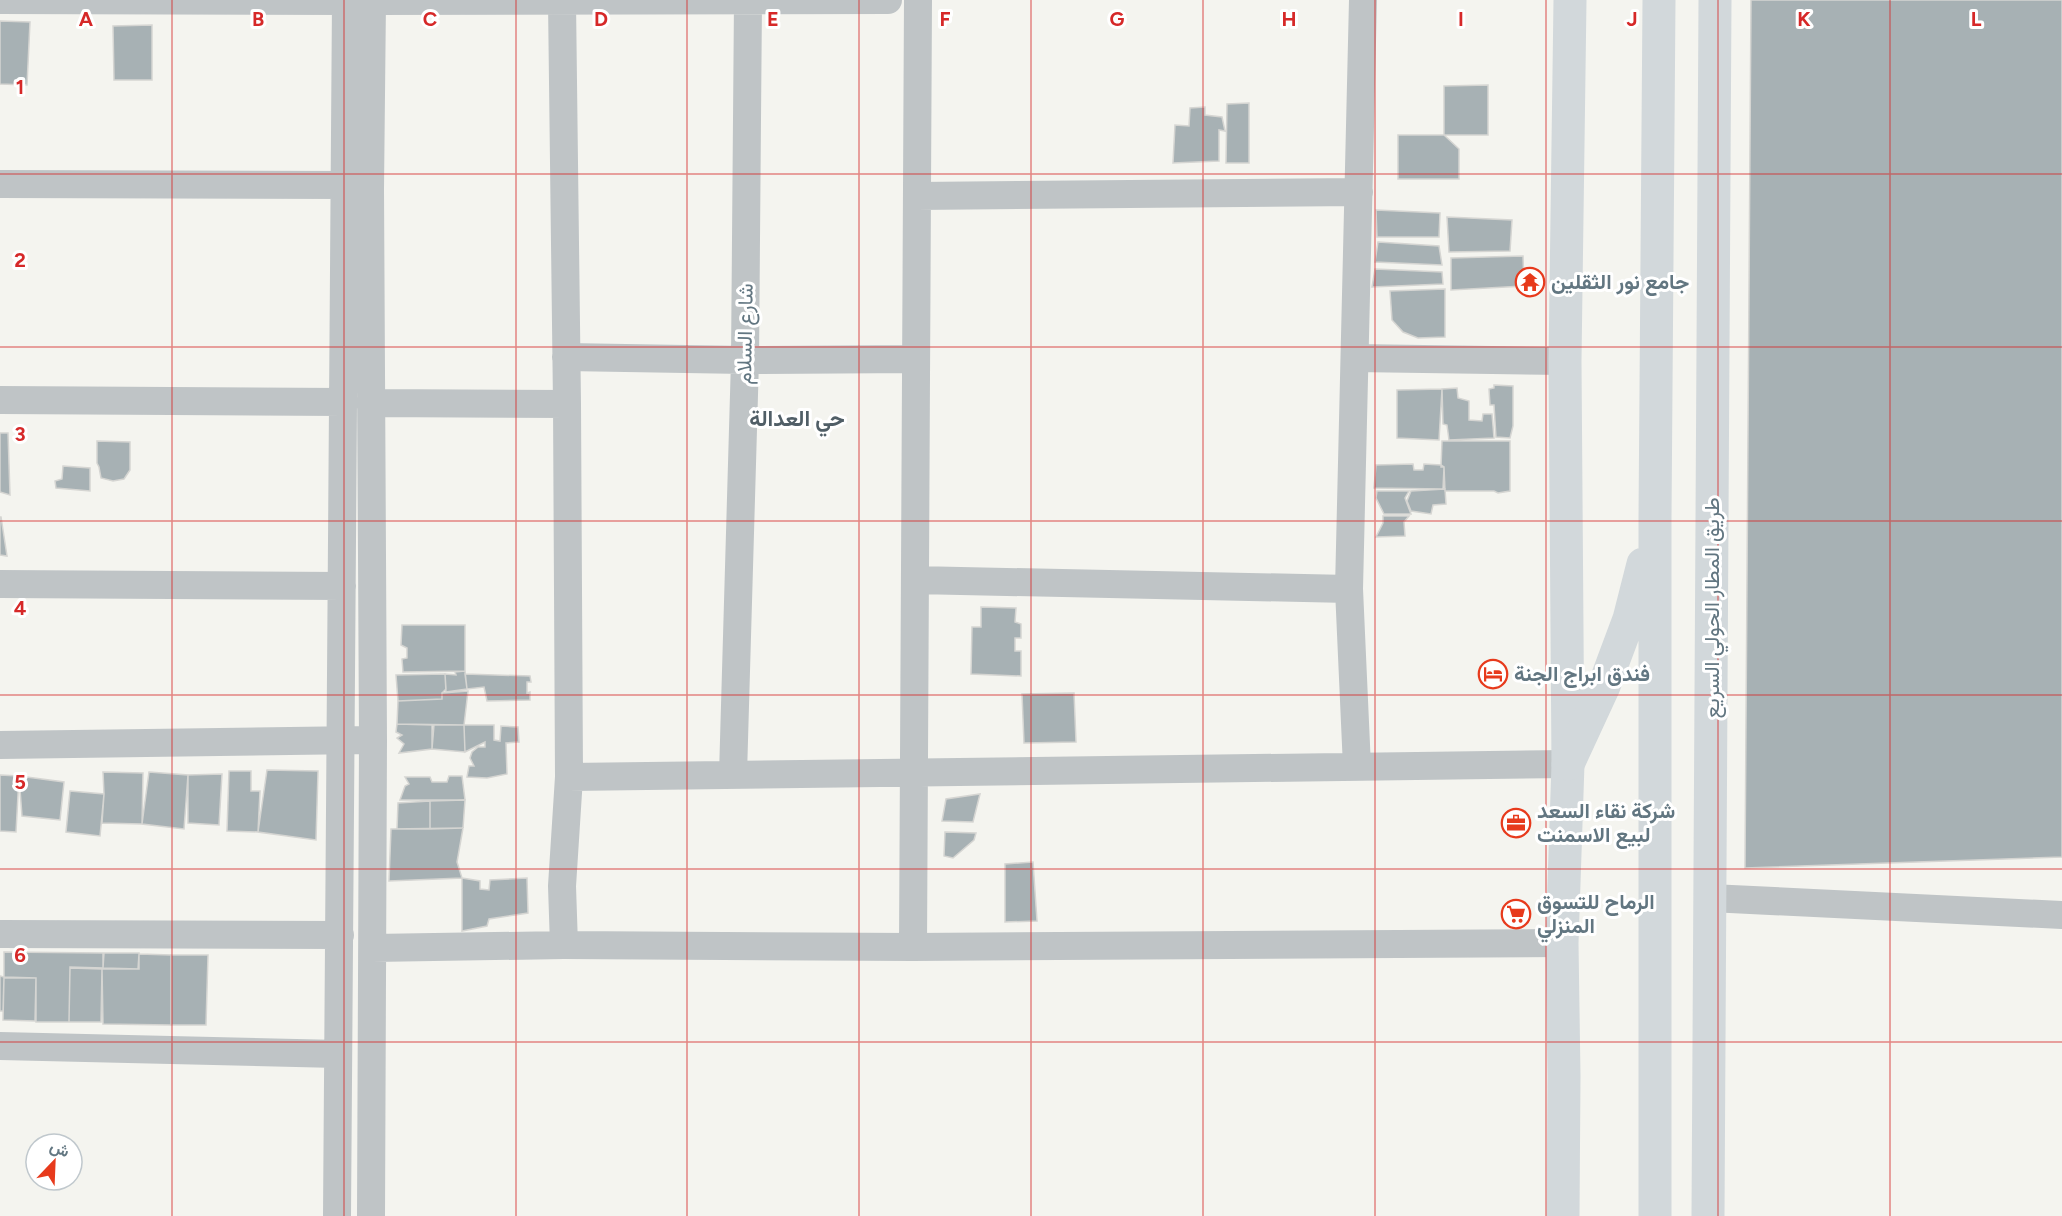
<svg xmlns="http://www.w3.org/2000/svg" width="2062" height="1216" viewBox="0 0 2062 1216" font-family="Figtree,Vazirmatn,sans-serif">
<style>
.building{fill:#a7b1b4;stroke:#d5d5d2;stroke-width:1.5}
.lines{fill:none;stroke-linecap:round;stroke-linejoin:round}
.minor{stroke:#bfc4c6;stroke-width:28}
.major{stroke:#d2d8db;stroke-width:33}
.highway{stroke:#d2d8db;stroke-width:33}
.grid{fill:none;stroke:#d62828;stroke-width:1.5;stroke-opacity:0.55}
.labels{text-anchor:middle;stroke-width:6;stroke-linejoin:round;paint-order:stroke}
.poi-label{font-size:21px;font-weight:bold;fill:#627681;stroke:#fff;text-anchor:start}
.street-label{font-size:21px;fill:#627681;stroke:#fff}
.neighbourhood-label{font-size:22px;font-weight:bold;fill:#505e66;stroke:#fff}
.grid-label{font-size:20px;text-anchor:middle;font-weight:bold;fill:#d62828;stroke:#fff;stroke-width:6;stroke-linejoin:round;paint-order:stroke}
</style>
<rect width="100%" height="100%" fill="#f4f4ef"/>
<path class="building" d="M1751,0H2062V857L1745,868Z
M0,21L30,22L27,85L0,84Z
M152,25V80H114L113,26Z
M1488,85V135H1444V86Z
M1249,103V163H1226L1227,104Z
M1205,107V115L1222,117L1225,131L1219,130V161L1173,163L1175,125L1189,126L1190,108Z
M1398,135H1444L1459,149V179H1398Z
M1376,210L1440,213L1439,237H1377Z
M1447,217L1512,220L1510,251L1449,252Z
M1378,242L1439,246L1442,265L1375,262Z
M1523,256L1524,286L1451,290V258Z
M1375,269L1442,272L1443,284L1372,287Z
M1445,289V337L1418,338L1403,332L1392,320L1390,291Z
M1494,385L1513,386V426L1510,438L1496,437L1494,405H1490L1489,389L1494,388Z
M1457,388L1458,398L1469,401V420L1482,421L1483,414H1492L1494,438L1449,440L1447,425L1443,424L1442,389Z
M1442,389L1439,440L1397,438V390Z
M0,433H8L10,495L0,492Z
M97,441L130,442V470L124,479L113,481L101,478L99,467L97,463Z
M1442,441H1510V491L1498,493L1494,491H1445L1444,467H1441Z
M1413,464L1414,470H1423L1424,464L1441,465L1444,467L1443,489L1374,488L1376,465Z
M63,466L90,468V491L56,488L55,481L62,479Z
M1445,489L1446,504L1433,505L1431,514L1411,511L1407,501L1411,491Z
M1377,491H1409L1405,498L1411,514H1384L1376,498Z
M1383,516H1409L1404,522L1405,536L1376,537L1383,523Z
M0,517H1L7,556L0,555Z
M981,607L1016,608L1015,622L1021,624V638H1015V651H1021V676L971,674L972,627H981Z
M402,625H465V671L403,672L402,659L407,658V648L401,645Z
M465,671L467,689L446,692L445,674L456,675L455,672Z
M445,674L446,689L442,693V699L398,701L396,675Z
M465,674L530,676L531,682H527V693L530,692V700L487,701L484,687L467,689Z
M468,691L464,725L397,724L398,701L442,699V693Z
M1074,693L1076,742L1024,743L1022,694Z
M397,724L432,725V749L399,753L404,744L397,738L402,735L396,732Z
M434,725H464L465,752L432,749Z
M464,725H494V740L500,741L501,726L518,727L519,742L506,743L507,774L487,778L467,777L469,766H474L470,758L472,752L478,747H485V742L465,752Z
M267,770L318,771L316,840L258,832Z
M229,771H251V791H260L258,832L227,831Z
M103,772L143,773L142,824L102,823L104,794Z
M149,772L188,775L184,829L142,824Z
M222,774L219,825L188,823V775Z
M0,775L19,776L16,832L0,831Z
M19,776L64,782L60,820L22,816Z
M449,776H462L465,800H400L405,786L409,784L405,777H430L432,782H447Z
M70,791L104,794L100,836L66,832Z
M980,794L973,822L942,821L946,799Z
M465,800L463,828L430,829V801Z
M430,801V829H397L398,803Z
M463,828L457,862L462,878L389,881L391,829Z
M945,832L976,833L974,840L953,858L944,856Z
M1033,862L1037,921L1005,922V864Z
M462,878L480,881V889L489,890L490,880L527,878L528,913L489,919L487,926L462,931Z
M4,952L103,953V968L70,967L69,1022H36V978H4Z
M104,953H139V969L103,968Z
M139,954L171,955V1025L103,1024L102,969H138Z
M171,955H208L206,1025H171Z
M70,968L102,969L101,1022H69Z
M0,976L4,977L3,1011H0Z
M4,977L36,978L35,1021L3,1020Z"/>
<g class="lines">
<path class="minor" d="M0,0L346,1
M372,1L888,0
M562,1L567,404L569,777L562,886L564,945
M0,184L345,185
M917,196L1359,192
M566,357L745,360L916,359
M1355,358L1565,361
M0,400L343,402
M370,403L567,404
M915,580L1349,589
M0,584L342,586
M0,745L361,740
M1357,767L1349,589L1363,0
M733,775L745,360L748,0
M569,777L1568,764
M1710,898L2062,915
M0,934L340,935
M913,947L918,0
M373,948L564,945L913,947L1562,943
M0,1046L338,1054
M337,1216L346,0
M371,1216L373,740L370,189L372,0"/>
<path class="major" d="M1563,1216L1564,1076L1562,943L1568,764L1565,361L1570,0"/>
<path class="highway" d="M1568,764L1604,686L1629,619L1643,564
M1655,1216V519L1659,0
M1708,1216L1715,0"/>
</g>
<path class="grid" d="M172,0V1216M344,0V1216M516,0V1216M687,0V1216M859,0V1216M1031,0V1216M1203,0V1216M1375,0V1216M1546,0V1216M1718,0V1216M1890,0V1216M0,174H2062M0,347H2062M0,521H2062M0,695H2062M0,869H2062M0,1042H2062"/>
<defs>
<g id="temple-ring" transform="scale(1.5)"><circle r="9.5" fill="#fff" stroke="#e73a1c" stroke-width="1.5"/><path d="M0-6L5-2H3V0L6.5 2.5H4V6H1.5V3h-3V6H-4V2.5H-6.5L-3 0V-2H-5Z" fill="#e73a1c"/></g>
<g id="hotel-ring" transform="scale(1.5)"><circle r="9.5" fill="#fff" stroke="#e73a1c" stroke-width="1.5"/><path d="M-6-4.5h1.5V1H6V5H4.5V3h-9V5H-6ZM-4 0a1.8 1.8 0 1 1 3.6 0ZM.5 0V-2.5h3Q6-2.5 6 0Z" fill="#e73a1c"/></g>
<g id="office-ring" transform="scale(1.5)"><circle r="9.5" fill="#fff" stroke="#e73a1c" stroke-width="1.5"/><path d="M-6-3h4V-5.5h4V-3h4V5H-6ZM-1-4.5V-3h2v-1.5ZM-6 0V1H6V0Z" fill="#e73a1c"/></g>
<g id="supermarket-ring" transform="scale(1.5)"><circle r="9.5" fill="#fff" stroke="#e73a1c" stroke-width="1.5"/><path d="M-6-5.5h2.5l.6 2H6L4.5 2H-2.5L-4.4-4H-6ZM-1.5 3.2a1.3 1.3 0 1 0 .1 0ZM3 3.2a1.3 1.3 0 1 0 .1 0Z" fill="#e73a1c"/></g>
</defs>
<g fill-rule="evenodd">
<use href="#temple-ring" x="1530" y="282"/>
<use href="#hotel-ring" x="1493" y="674"/>
<use href="#office-ring" x="1516" y="823"/>
<use href="#supermarket-ring" x="1516" y="914"/>
</g>
<g class="labels">
<g class="poi-label">
<text x="1551" y="289">جامع نور الثقلين</text>
<text x="1514" y="681">فندق ابراج الجنة</text>
<text x="1537" y="818">شركة نقاء السعد<tspan x="1537" dy="24">لبيع الاسمنت</tspan></text>
<text x="1537" y="909">الرماح للتسوق<tspan x="1537" dy="24">المنزلي</tspan></text>
</g>
<g class="street-label">
<text transform="translate(745 334) rotate(-89)" y="7">شارع السلام</text>
<text transform="translate(1712 608) rotate(-90)" y="7">طريق المطار الحولي السريع</text>
</g>
<g class="neighbourhood-label">
<text x="797" y="426">حي العدالة</text>
</g>
</g>
<g class="grid-label">
<text x="86" y="26">A</text>
<text x="258" y="26">B</text>
<text x="430" y="26">C</text>
<text x="601" y="26">D</text>
<text x="773" y="26">E</text>
<text x="945" y="26">F</text>
<text x="1117" y="26">G</text>
<text x="1289" y="26">H</text>
<text x="1461" y="26">I</text>
<text x="1632" y="26">J</text>
<text x="1804" y="26">K</text>
<text x="1976" y="26">L</text>
<text x="20" y="94">1</text>
<text x="20" y="267">2</text>
<text x="20" y="441">3</text>
<text x="20" y="615">4</text>
<text x="20" y="789">5</text>
<text x="20" y="962">6</text>
</g>
<g transform="translate(54 1162) rotate(23)"><circle r="28" fill="#ffffff" stroke="#c0c8cd" stroke-width="1.5"/>
<path d="M0-4.5L10 22L0 15L-10 22Z" fill="#e73a1c"/>
<text y="-9" font-size="16" font-weight="bold" text-anchor="middle" fill="#627681">ش</text>
</g>
</svg>
